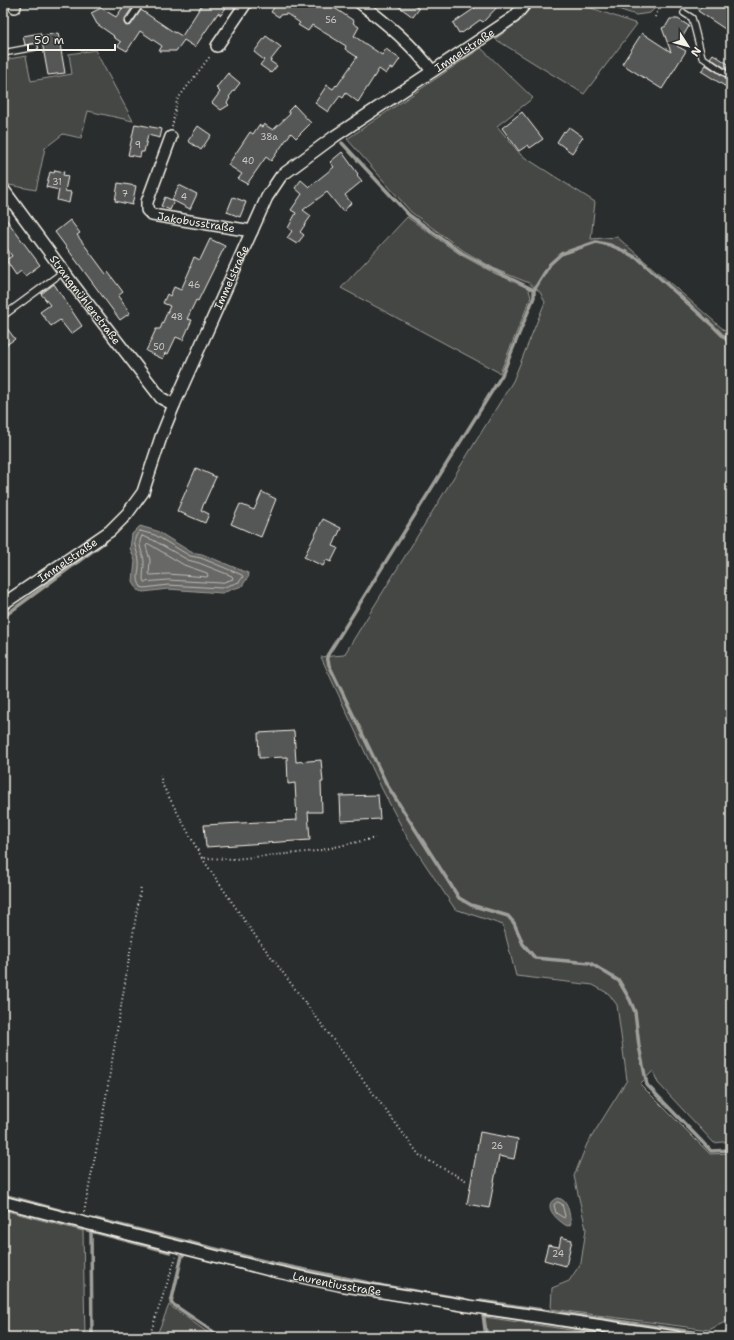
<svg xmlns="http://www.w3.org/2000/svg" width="734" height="1340" viewBox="0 0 734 1340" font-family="'Shantell Sans',sans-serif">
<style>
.green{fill:#444645;stroke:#9c9c96}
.water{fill:#676866;stroke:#9f9f9a}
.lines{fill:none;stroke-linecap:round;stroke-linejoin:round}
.shore{stroke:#bcbab4;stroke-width:1}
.stream{stroke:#9f9f9a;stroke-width:3.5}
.building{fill:#555756;stroke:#f4f1e8}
.lane-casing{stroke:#f4f1e8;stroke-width:8}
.street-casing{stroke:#f4f1e8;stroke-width:14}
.path{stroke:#f4f1e8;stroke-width:2;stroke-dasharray:1 3;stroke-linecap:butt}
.lane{stroke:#2a2d2e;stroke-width:5.5}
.street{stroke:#2a2d2e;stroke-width:11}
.labels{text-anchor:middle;stroke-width:4;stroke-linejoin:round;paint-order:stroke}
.number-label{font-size:9px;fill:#cccac4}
.street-label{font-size:11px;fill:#f4f1e8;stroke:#2a2d2e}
</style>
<rect width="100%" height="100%" fill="#2a2d2e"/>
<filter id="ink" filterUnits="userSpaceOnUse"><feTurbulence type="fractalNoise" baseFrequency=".025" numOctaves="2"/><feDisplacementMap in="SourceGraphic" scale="8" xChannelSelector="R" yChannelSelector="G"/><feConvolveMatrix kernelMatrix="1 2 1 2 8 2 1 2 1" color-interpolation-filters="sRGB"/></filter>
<g filter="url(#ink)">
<path class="green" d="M534,3H577L637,24L584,94L495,39L520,21Z
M600,3H660L650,13L636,15Z
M481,48L533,98L497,126L521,155L595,202L591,239L617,237L731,336V1141L714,1143L658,1083L653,1071L640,1084L710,1154L731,1153V1321L729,1320L709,1330L551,1309L552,1288L569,1281L581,1263L586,1229L574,1176L587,1144L627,1080L617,1005L609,994L593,985L516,976L503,925L455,909L407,837L382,789L321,657L344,655L513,381L545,302L540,292L529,283L497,270L464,251L411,212L347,139Z
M95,50L133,121L88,111L81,138L63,134L45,148L36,190L9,185L3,176V60L26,56L31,81L72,74L69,54Z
M407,217L461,255L496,274L528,287L531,297L500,373L341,288Z
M3,1210L83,1231L85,1337H3Z
M169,1305L214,1337H156Z
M485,1317L616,1337H488Z"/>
<path class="water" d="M140,526L157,531L191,552L202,554L248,573L249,576L242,586L222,593L168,589L143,592L137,590L133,581L135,561L130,548L132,534Z
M557,1198C569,1199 569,1214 571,1223L570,1225L567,1226C558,1221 540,1205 557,1198Z"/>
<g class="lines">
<path class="shore" d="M140,531L155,535L190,556L201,558L242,575L243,577L239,582L221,588L168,585L144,588L141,587C135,578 140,571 139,561C138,550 129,540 140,531Z
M142,536L153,540L188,560L199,563L232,576L233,579L221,583L168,580L144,582L143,579C143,574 144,568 144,562C144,553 136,545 142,536Z
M149,544L184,565L207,573L208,576L207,577L168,574L150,575L149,574L150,560L146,546Z
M558,1202L562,1204L565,1216L564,1218L556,1213L554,1205Z"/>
<path class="stream" d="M342,143L409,215L462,253L497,272L534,290
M731,344L714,327L640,260L624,251L610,245L596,242L561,254L550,264L534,290V297L502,375L327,656L329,665L387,785L459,898L471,905L508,916L514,923L523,944L535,958L590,963L619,981L630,1000L635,1012L639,1046L647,1085L711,1151L731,1150
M3,617L106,541
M3,1195L74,1214
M8,1209L170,1252
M96,1219L276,1264L384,1286L464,1299
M91,1231L92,1337
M182,1256L171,1303L221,1337
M480,1301L727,1337
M486,1337L483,1314L633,1337"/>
</g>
<path class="building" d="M126,3H131L134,5L124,20V23L126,26L131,25L141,10L175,33V32L182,36L203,3H229L221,15L218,13L195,47L184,40L176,51H159L162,46L140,31L127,51L118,46L121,42L113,37L114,36L97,24L91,13L101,8L116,17Z
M277,3H312L322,9L326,3H327L354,21L353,23L359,27L354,36L382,55L386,49L400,59L393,69L390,68L386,74L379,69L358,102L346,93L343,98L340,96L328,112L315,103L327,85L333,89L336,85L337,86L357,57L345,49L346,46L312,25L308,31L298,25L300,23L287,14L280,15L279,17L271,12Z
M394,3H411L419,9L413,17Z
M469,3H501L483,22L480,20L462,33L461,32L459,33L453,23L475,8Z
M704,3H716L731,13V33L698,11Z
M670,19H678L689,26L677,46L686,51L662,89L622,64L642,33L671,52L662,28L666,26Z
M40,33L42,39L41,36L58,33L65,73L48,75L42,42L25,45L23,36Z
M266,36L281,47L270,61L277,66L271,73L260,65L264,60L254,52Z
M713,54L731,66V72L710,58Z
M706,65L731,81V90L701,71Z
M228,73L240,83L229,97L230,98L227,103L229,105L221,110L212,103L220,92L216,88Z
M294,105L311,123L296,138L291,133L271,161L266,157L247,184L238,179L242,174L228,165L250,132L253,134L259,125L262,127L264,124L273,130L290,114L288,111Z
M522,112L543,139L530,148L528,145L519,151L502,128Z
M135,124L162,129L160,138L148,135L144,152H141L140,157L128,155Z
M198,126L211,135L201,150L188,141Z
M569,127L583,137L572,153L557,142L564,131L565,132Z
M342,152L358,174L357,175L362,181L345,195L351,203L343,212L327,192L303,210L311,216L300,232L304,235L297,244L287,238L292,231L288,228L296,213L291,210L302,194L295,188L301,180L309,187L334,167L330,162Z
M55,170L64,172L63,175L68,176L65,191L71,192L69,203L57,200L59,190L46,187L50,172L54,173Z
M118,183L136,186L132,205L115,201Z
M179,185L197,194L190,209L172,200Z
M165,197L174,201L170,210L161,206Z
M233,197L246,202L240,217L227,212Z
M3,215L40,265L25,276L21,271L16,275L6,260L12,256L3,243Z
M70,220L80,233L77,235L106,274L108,272L123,292L118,296L130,313L120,320L55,232Z
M210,239L225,246L198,301L196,300L187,319L192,320L183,340L176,337L168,354L165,353L163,359L146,351L156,329H160L170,306L163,303L167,294L170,296L174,287L181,290L191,267H190L194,257L200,260Z
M54,284L82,326L71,334L60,320L51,326L40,312L50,305L41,294Z
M3,323L15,339L3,347Z
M196,468L216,477L201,510L209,514L205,523L177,511Z
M262,492L276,499L261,537L231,524L240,504L254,510Z
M323,519L341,528L333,546L338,548L331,562L326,560L323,566L304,557Z
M294,731L296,762L321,760L323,782H321L322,812H308L310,840L206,847L204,825L297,820L295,783L288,784L287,757L259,758L258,733Z
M378,795L380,819L341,821L340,796Z
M480,1132L518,1139L514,1159L499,1156L489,1208L467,1204Z
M561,1237L572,1240L566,1266L544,1260L548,1245L559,1247Z"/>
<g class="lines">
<g class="lane-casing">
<path id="lane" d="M684,13L692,18L702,57L731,77
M128,22L141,3
M3,53L35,47
M3,316L63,272"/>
</g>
<g class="street-casing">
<g id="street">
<path d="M13,3L15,7"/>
<path d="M360,3C386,23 413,45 432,71"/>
<path d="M217,46L246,3"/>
<path id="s1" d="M171,137L147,202V210L152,215L252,231"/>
<path id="s2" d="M3,189L72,283L161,398L174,405"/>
<path id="s3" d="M3,604L110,531L127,514L143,492L161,437L174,405L267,197L281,176L335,136L514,17L526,3"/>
<path id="s4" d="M3,1202L273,1271L339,1285L475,1307L676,1337"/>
</g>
</g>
<path class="path" d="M655,17L658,10L665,3
M172,127L177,100L211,55
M160,775L163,786L202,858L234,859L317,851L375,838
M202,858L251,930L420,1156L467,1181
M84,1212L102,1121L141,886
M149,1337L176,1257"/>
<use href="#lane" class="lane"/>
<use href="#street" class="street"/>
</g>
</g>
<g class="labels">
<g class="number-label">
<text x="331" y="23">56</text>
<text x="269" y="140">38a</text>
<text x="138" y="148">9</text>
<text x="248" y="164">40</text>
<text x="57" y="185">31</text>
<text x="125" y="197">7</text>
<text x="184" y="200">4</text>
<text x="194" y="288">46</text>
<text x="177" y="320">48</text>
<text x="159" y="350">50</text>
<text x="497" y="1149">26</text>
<text x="558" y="1257">24</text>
</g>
<g class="street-label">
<text dy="4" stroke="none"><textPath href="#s3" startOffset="749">Immelstraße</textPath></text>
<text dy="4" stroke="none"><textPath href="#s1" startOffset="129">Jakobusstraße</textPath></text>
<text dy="4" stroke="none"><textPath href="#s3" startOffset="413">Immelstraße</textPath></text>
<text dy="4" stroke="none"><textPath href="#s2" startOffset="138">Strangmühlenstraße</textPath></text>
<text dy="4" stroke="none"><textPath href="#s3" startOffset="78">Immelstraße</textPath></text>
<text dy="4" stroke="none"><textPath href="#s4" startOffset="344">Laurentiusstraße</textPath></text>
</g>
</g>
<rect width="734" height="1340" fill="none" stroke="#2a2d2e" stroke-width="16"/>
<rect x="8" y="8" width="718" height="1324" fill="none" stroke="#f4f1e8" stroke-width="1.5" filter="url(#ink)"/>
<g transform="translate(688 46) rotate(126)" stroke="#2a2d2e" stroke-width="3" paint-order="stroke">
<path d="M0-3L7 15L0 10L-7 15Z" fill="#f4f1e8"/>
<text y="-6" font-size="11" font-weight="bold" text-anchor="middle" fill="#f4f1e8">N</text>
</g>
<path d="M28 44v6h87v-6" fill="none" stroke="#f4f1e8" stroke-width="2"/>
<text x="34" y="44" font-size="12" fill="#f4f1e8" stroke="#2a2d2e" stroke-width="3" paint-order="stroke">50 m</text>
</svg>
